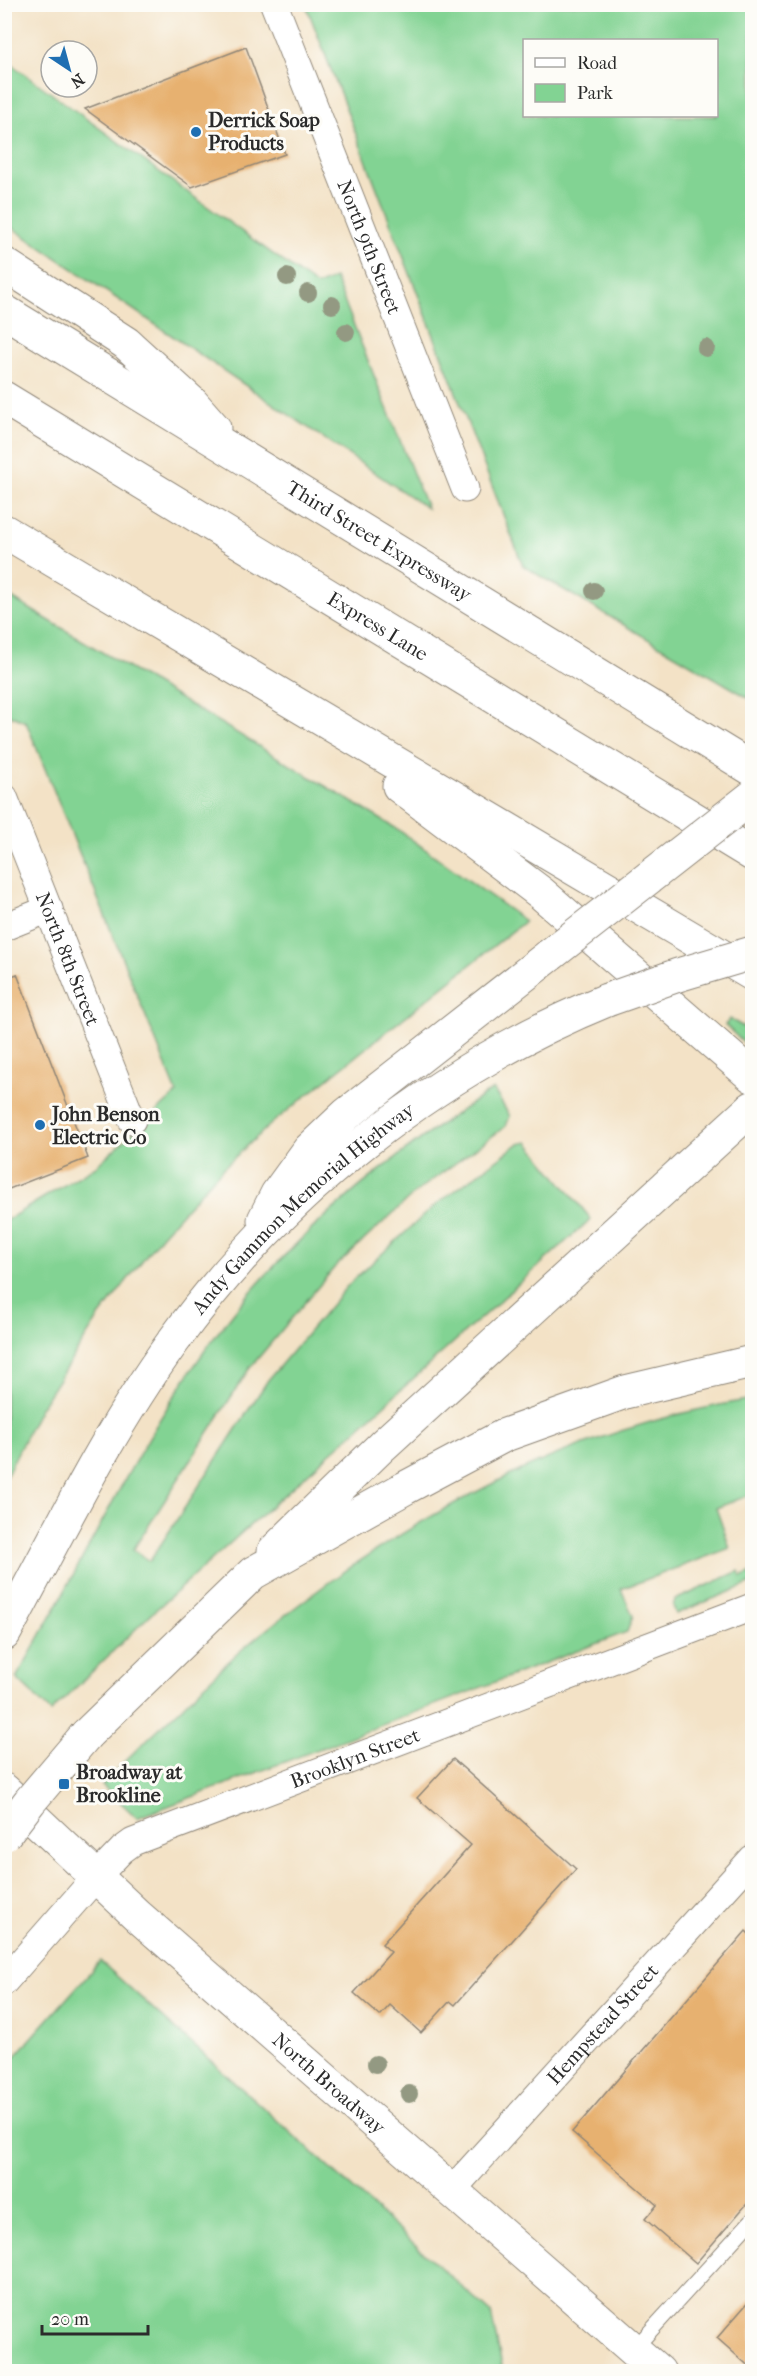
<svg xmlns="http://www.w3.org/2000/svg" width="757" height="2376" viewBox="0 0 757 2376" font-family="'IM FELL French Canon',serif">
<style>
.green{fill:#82d393;stroke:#567f5f;stroke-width:1.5;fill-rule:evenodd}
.building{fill:#e7b170}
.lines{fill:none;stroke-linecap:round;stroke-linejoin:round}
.lane-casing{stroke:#8f8678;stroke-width:16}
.street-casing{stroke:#8f8678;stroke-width:29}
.secondary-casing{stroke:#8f8678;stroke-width:35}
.highway-casing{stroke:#8f8678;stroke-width:35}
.lane{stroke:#fff;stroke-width:14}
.street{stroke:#fff;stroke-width:27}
.secondary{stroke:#fff;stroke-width:33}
.highway{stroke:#fff;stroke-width:33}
.highway-bridge-casing{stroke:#8f8678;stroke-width:35;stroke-linecap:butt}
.highway-bridge{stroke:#fff;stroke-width:33}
.tree{fill:#939982}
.poi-dot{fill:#1f6fb2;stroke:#fdfcf7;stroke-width:2}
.labels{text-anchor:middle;stroke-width:6;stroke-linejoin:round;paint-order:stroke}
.poi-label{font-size:20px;font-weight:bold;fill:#2b2b2b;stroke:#fdfcf7;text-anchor:start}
.street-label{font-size:20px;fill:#2b2b2b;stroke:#fdfcf7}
</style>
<rect width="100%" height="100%" fill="#fdfcf7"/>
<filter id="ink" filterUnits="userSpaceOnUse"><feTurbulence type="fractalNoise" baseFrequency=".0167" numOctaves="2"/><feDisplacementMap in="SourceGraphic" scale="12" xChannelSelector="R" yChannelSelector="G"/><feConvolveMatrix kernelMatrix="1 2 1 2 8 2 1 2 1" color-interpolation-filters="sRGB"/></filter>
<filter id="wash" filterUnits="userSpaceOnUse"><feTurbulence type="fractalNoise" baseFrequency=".008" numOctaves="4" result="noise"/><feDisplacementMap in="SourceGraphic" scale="24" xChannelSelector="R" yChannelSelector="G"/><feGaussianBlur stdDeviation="1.35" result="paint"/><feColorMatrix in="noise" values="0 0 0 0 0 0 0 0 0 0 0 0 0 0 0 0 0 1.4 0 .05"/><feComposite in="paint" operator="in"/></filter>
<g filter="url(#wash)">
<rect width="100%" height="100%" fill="#f3e2c6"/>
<path class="green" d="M306,5H752V700L523,566ZM716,40V116H524V40Z
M4,59L317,286L335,278L427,508L5,223Z
M5,594L397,829L525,921L271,1124L222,1169L161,1236L99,1317L40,1408L5,1478V1221L96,1166L177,1093L26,722L5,713Z
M730,1019L752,1032V1051L725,1025Z
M493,1089L510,1116L506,1126L416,1192L334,1268L249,1369L133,1550L150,1561L268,1380L349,1284L433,1207L518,1144L528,1142L591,1219L149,1616L51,1712L16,1678C92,1550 150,1410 248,1295C318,1214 404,1147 493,1089Z
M752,1399V1494L716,1508L730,1548L621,1589L633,1616L627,1632L137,1818L102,1785C126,1758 153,1734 180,1709C199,1690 218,1671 239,1652C267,1628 298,1605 328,1583C455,1492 598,1424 752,1399Z
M739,1571L741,1577L752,1572V1583L676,1614L673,1606L675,1600Z
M100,1961L491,2313L503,2371H5V2068Z"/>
<g id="blocks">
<path class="building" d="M246,47L285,154L192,187L85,109Z
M17,974L88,1158L4,1191V979Z
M453,1759L576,1869L455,2005L450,2001L421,2033L390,2005L380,2016L354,1993L391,1952L382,1944L471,1845L417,1798Z
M746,1931L752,1937V2198L696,2263L645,2219L657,2205L572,2132Z
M752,2298V2369L717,2338Z"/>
</g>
</g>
<g filter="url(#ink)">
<use href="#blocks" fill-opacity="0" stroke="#8f8678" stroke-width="1.5"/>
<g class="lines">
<g class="lane-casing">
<path id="lane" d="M634,2349L752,2220"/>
</g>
<g class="street-casing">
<g id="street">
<path id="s1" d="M274,4L465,489"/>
<path id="s2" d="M4,797L132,1120"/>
<path d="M4,927L49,909"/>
<path id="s3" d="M4,1982L96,1877L122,1850L133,1842L752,1607"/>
<path id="s4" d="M452,2190L752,1859"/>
</g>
</g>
<g class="secondary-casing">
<g id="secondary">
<path id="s5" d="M4,1790L139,1917L659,2372"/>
</g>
</g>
<g class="highway-casing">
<g id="highway">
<path d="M4,264L126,343L192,403L214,428"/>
<path id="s6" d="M4,311L752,769"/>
<path id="s7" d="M4,398L752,854"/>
<path d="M4,531L752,974"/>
<path d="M399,786L541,893L752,1076"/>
<path d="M264,1220L277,1194L309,1150L347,1114L550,955"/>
<path d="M274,1551L382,1446L752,1108"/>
<path id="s8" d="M4,1634C57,1536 106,1434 172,1343C280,1193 435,1070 607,1000"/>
<path d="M86,1735L253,1573L405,1488L505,1435L625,1392L752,1362"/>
</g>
</g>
<use href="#lane" class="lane"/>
<use href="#street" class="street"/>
<use href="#secondary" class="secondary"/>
<use href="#highway" class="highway"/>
<g class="highway-bridge-casing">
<path id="highway-bridge" d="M550,955L752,797
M607,1000L678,975L752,953
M4,1835L30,1801L86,1735"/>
</g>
<use href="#highway-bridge" class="highway-bridge"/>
</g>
<g class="tree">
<circle cx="287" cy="277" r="9"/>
<circle cx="308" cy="293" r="9"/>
<circle cx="332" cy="305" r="9"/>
<circle cx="346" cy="332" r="9"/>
<circle cx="706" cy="348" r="9"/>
<circle cx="594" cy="591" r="9"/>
<circle cx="376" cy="2064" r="9"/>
<circle cx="409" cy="2094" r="9"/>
</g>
</g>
<g class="poi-dot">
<circle cx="196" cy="132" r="6"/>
<circle cx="40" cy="1125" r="6"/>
<rect x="58" y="1778" width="12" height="12" rx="3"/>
</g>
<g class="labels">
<g class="poi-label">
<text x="208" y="127">Derrick Soap<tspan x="208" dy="23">Products</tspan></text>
<text x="52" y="1121">John Benson<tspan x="52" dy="23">Electric Co</tspan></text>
<text x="76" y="1779">Broadway at<tspan x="76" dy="23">Brookline</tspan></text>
</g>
<g class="street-label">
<text dy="7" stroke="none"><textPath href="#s1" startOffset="261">North 9th Street</textPath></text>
<text dy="7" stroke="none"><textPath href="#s6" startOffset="440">Third Street Expressway</textPath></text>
<text dy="7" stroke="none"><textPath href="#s7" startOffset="438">Express Lane</textPath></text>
<text dy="7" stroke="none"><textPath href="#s2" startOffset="174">North 8th Street</textPath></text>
<text dy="7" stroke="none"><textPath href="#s8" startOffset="525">Andy Gammon Memorial Highway</textPath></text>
<text dy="7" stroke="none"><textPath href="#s3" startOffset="428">Brooklyn Street</textPath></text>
<text dy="7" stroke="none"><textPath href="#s4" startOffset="224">Hempstead Street</textPath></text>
<text dy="7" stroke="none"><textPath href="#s5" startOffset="438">North Broadway</textPath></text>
</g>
</g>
<rect width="757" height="2376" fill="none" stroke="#fdfcf7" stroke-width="24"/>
<rect x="523" y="39" width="195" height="78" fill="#fdfcf7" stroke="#a9a8a5" stroke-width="1.5"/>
<rect x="535" y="58" width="30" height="9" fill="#ffffff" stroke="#a9a8a5" stroke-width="1.5"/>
<text x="577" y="69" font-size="18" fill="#2b2b2b">Road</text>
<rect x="535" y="84" width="30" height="18" fill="#82d393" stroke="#a9a8a5" stroke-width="1.5"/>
<text x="577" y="99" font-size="18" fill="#2b2b2b">Park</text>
<g transform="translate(69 69) rotate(144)"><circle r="28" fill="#fdfcf7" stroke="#a9a8a5" stroke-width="1.5"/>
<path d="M0-4.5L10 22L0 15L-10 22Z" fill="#1f6fb2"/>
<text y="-9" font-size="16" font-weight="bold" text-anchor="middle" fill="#2b2b2b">N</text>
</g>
<path d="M42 2325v9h106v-9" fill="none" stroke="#2b2b2b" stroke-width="3"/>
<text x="51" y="2325" font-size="18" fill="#2b2b2b" stroke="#fdfcf7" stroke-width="4.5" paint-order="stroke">20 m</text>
</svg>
